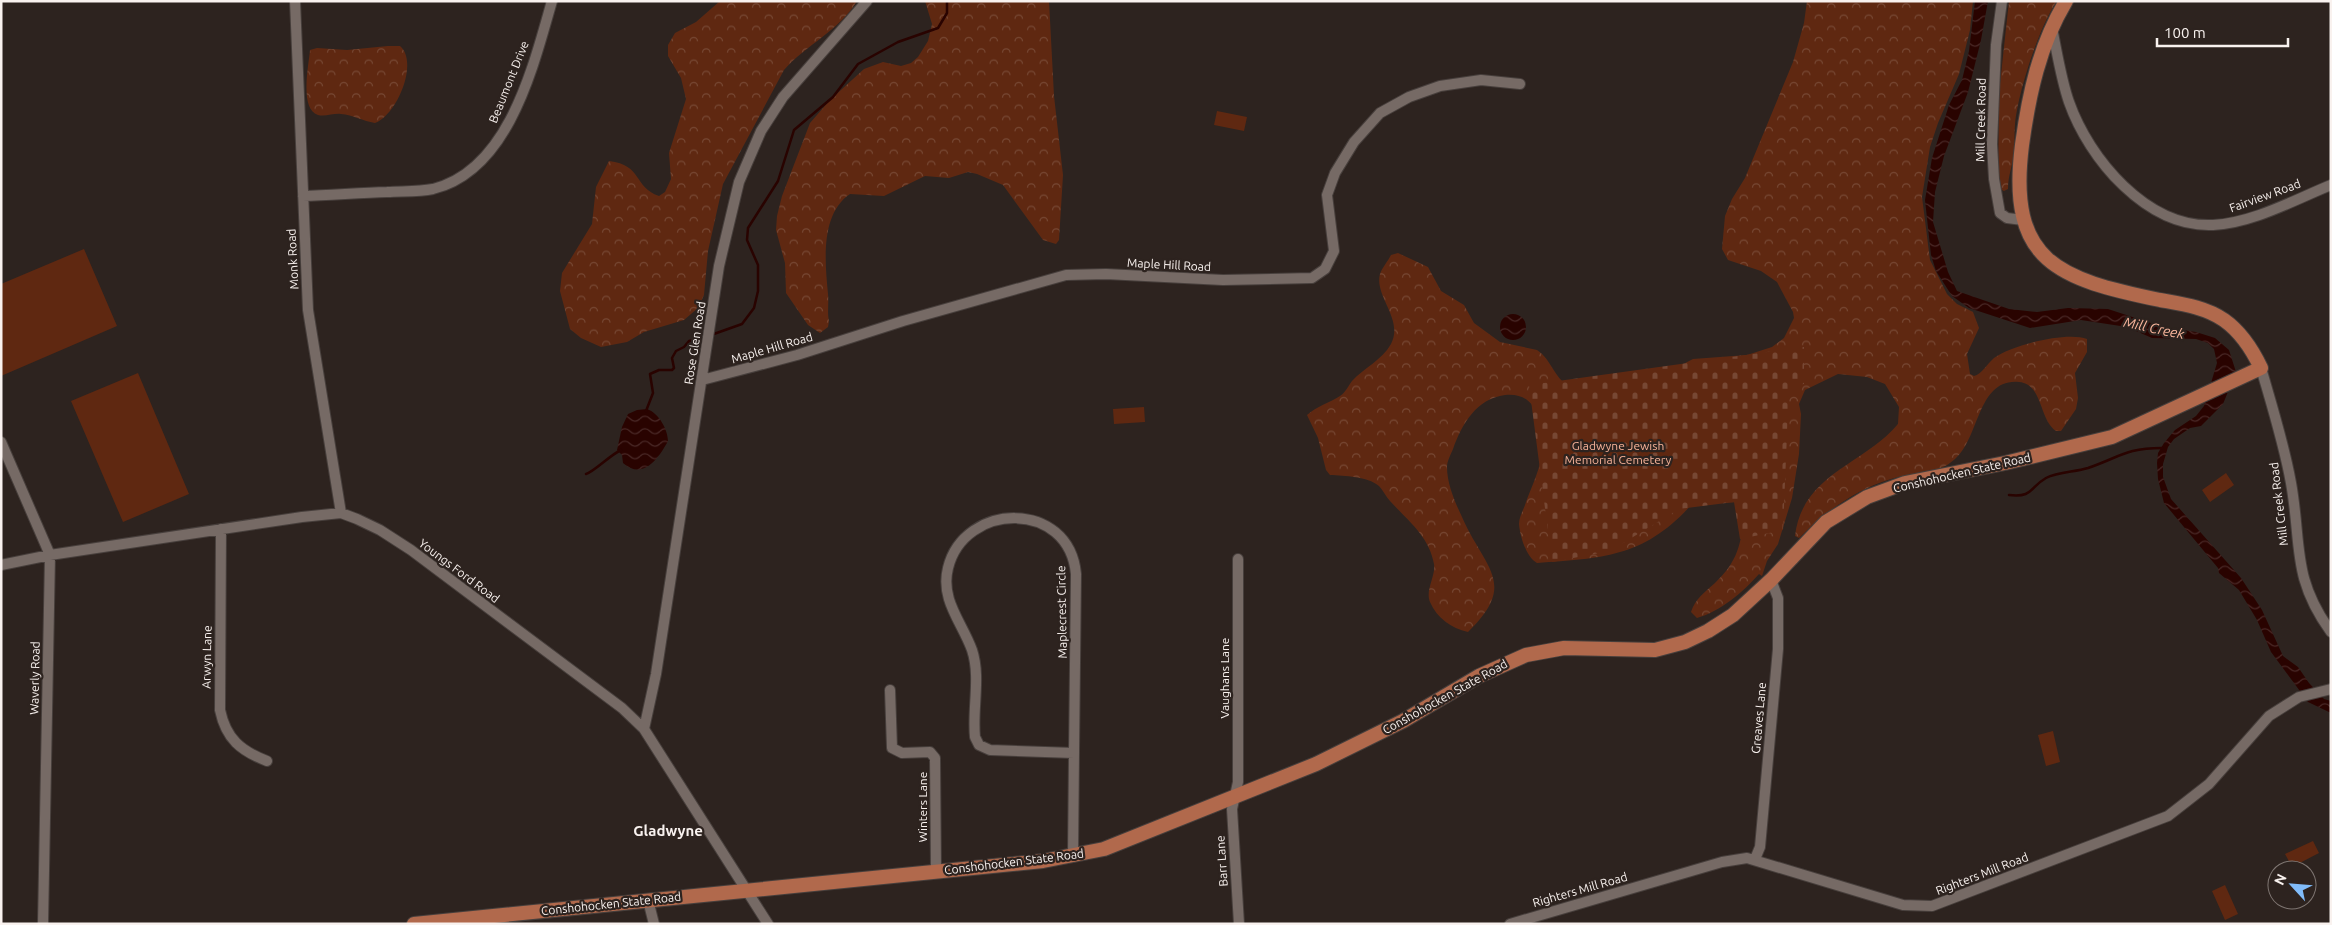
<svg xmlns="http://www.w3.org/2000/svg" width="2332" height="925" viewBox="0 0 2332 925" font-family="Ubuntu,sans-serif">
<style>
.forest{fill:url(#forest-crowns)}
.cemetery{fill:url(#cemetery-stones)}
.pitch{fill:#5f2811}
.water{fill:url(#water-waves)}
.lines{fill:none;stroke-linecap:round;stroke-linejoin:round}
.stream{stroke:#290300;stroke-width:2.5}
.minor-casing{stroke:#473f3c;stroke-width:12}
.major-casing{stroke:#473f3c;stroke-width:16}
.minor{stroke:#766a65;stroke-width:10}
.major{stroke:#b1694c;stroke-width:14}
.labels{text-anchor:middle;stroke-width:4.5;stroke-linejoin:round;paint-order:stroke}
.street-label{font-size:12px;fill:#f9f2ef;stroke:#2d231f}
.park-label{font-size:12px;fill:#f6b298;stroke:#2d231f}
.water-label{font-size:14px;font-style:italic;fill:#fab69c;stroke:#2d231f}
.quarter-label{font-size:15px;font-weight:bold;fill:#f9f2ef;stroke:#2d231f}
</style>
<defs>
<pattern id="forest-crowns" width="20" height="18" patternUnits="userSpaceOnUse" patternTransform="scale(1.25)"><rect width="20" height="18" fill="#5f2811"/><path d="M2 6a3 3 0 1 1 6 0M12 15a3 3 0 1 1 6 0" fill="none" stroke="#774834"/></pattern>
<pattern id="cemetery-stones" width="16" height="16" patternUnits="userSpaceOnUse" patternTransform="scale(1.25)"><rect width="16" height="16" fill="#5f2811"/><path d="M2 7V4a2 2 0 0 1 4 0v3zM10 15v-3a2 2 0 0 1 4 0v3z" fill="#774834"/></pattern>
<pattern id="water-waves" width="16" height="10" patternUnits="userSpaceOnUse" patternTransform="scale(1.25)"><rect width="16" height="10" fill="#290300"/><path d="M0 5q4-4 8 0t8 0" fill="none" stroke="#492826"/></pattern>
</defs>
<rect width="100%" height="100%" fill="#2d231f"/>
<path class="forest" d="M720,1H857C840,30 806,45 784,70L723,184L708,251L704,295L698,308L684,320L644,332L627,342L601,347L581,338L570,329L560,291L562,273L592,224L596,187L609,161C643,165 633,187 659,196L665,192L671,179L669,153L686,99L681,78L668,56V45L675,33L696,22Z
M925,1H1049L1054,96L1063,175L1059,240L1056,244L1043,240L1003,185L977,174L968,172L949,178L925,176L884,196L850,194C820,214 825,263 828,294C829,304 827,312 829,321L828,327L820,333L808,325L786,293L785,263L776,230L777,216L782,196L810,123L830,100L864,69L883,62L901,66L911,63L918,57L928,41L932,24Z
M1807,1H1973L1970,30L1959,74L1938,123L1930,147L1922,197L1930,260L1947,294L1957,304L1973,312L1979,328L1967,354L1970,374L1974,376C1982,374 1987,364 1994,358C2011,345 2067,331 2087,339V352L2075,373L2078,398L2076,409L2061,431H2056C2039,420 2043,384 2019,382C1977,378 1980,438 1955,459C1935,477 1916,471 1891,479C1854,490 1826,512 1799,538L1795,536C1802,474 1865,464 1898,424L1899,407L1885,384L1867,377L1838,374L1805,390L1799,404L1801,414L1799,454L1792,498L1778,544L1767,561L1762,576L1759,574C1742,593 1721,611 1697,618L1691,612C1695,599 1705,592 1715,583C1741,559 1744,535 1742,502L1692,504C1645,557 1604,558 1537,563C1526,557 1520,536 1519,524C1519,517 1524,509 1526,502C1532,485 1544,462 1542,444C1542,436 1539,427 1538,418C1534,402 1523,393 1505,395C1476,399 1462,424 1453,449C1451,454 1447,461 1447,467C1447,484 1455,502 1462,517C1484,568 1519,583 1468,632C1451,628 1437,618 1430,602C1425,590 1436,576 1434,564C1429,536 1408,521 1390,501C1386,497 1383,490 1379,486C1367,476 1345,476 1330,475L1326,470L1318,438L1307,415C1317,406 1329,403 1340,396C1346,392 1348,386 1352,381C1364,368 1382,360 1391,344C1404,319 1374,296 1380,274C1382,268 1388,261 1391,255L1398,253L1428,267L1441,291L1464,305L1474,323L1500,342L1537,350C1552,360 1553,377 1570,387L1664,374L1693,359L1747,355L1772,347L1784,338L1794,318L1793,312L1777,282L1761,271L1728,260L1722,249L1725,216L1732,199L1745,178L1793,62L1804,23Z
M2009,1H2057C2039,27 2018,92 2015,124C2014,134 2015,145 2014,155C2012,167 2008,176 2008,189L2004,191L1998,188L1999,93Z
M388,46H400C419,62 397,115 375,123C363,121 353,115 341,114C334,113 325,117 318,115C299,109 309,64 310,50L317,48L347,50Z"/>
<path class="cemetery" d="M1804,347V384L1789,386L1783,530L1740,539L1734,502L1679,509L1610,551L1552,562L1529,385Z"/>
<path class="pitch" d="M1217,111L1247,117L1244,131L1214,125Z
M84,249L117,326L1,376V284Z
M138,373L189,494L123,522L71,401Z
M1144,407L1145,422L1114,424L1113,409Z
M2226,473L2234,485L2210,502L2202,490Z
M2053,731L2060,762L2046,766L2038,735Z
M2313,841L2319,853L2292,867L2285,854Z
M2225,885L2238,914L2225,920L2212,891Z"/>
<path class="water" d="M1975,1H1988L1981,40L1968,92L1944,156L1935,192L1933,222L1948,272L1957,291L2009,309L2037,312L2068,308L2108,309L2163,327L2196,332L2215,338L2229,350L2236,372L2223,404L2201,426L2190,428L2174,439L2168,447L2163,464V477L2171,499L2241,578L2262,610L2283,656L2298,667L2309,683L2324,699L2331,701V713L2308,702L2271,652L2257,620L2239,590L2219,573L2218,568L2164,503L2158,479L2157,463L2158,453L2164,443L2175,430L2196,416L2204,406L2217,363L2214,349L2208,343L2196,339L2152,338L2127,327L2081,320L2030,328L1969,308L1952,296L1936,271L1931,255L1925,200L1932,158L1949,105L1962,80L1969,51Z
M1500 327a13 13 0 1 1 26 0a13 13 0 1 1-26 0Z
M647,409C659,413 668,430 668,441C659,458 643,481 623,463L622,455L617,450L622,427L628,414L637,410Z"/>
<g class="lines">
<path class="stream" d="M711,335L742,324L754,308L758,291V265L747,240L748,228L778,181L794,130L833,97L858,64L898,42L938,28L947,13V1
M646,411L653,393L650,374L659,370H672L674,368L672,358L676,351L684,347L689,341L706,337
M586,474C594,472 610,455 621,450
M2009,495C2033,498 2030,487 2046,478C2058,472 2075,472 2088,468C2120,457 2126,448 2162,448"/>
<g class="minor-casing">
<path id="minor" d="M295,1L308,310L341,513
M2002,1L1996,45L1992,144L1994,179L2000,213L2007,218L2023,220
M2052,28C2057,52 2061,79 2069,102C2089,159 2147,228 2213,225C2253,223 2294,200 2331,185
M303,196C331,195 359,193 387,192C402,191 418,192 433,189C509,170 533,67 552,1
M2261,368C2272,406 2284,444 2291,483C2302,544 2291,577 2331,632
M702,380L797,355L903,321L1066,275L1106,274L1223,280L1312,278L1325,269L1334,251L1327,195L1335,173L1354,142L1380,113L1409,97L1440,86L1481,80L1520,84
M1,442L50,555L43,924
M221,529L220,710C226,739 241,751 267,761
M1238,559V782L1232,809L1239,924
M1,565L50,555L302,517L341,513L357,519L380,530L411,550L622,708L644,729L768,924
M890,690L892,748L902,753L930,752L935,758L936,872
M644,729L656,674L719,266L739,182L761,131L783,97L867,1
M1073,857L1074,753L990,750L979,745L975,737C972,709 981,677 972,650C962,622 940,600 948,568C964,502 1069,499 1076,574L1074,753
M1755,859L1760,847L1778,649V598L1771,580
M648,900L654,924
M1510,924L1722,862L1747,858L1903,905L1932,906L2168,816L2209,784L2269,716L2299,697L2331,689"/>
</g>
<g class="major-casing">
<path id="major" d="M414,924L1043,861L1104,849L1316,764L1403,721L1479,676L1526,655L1564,648L1655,650L1685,642L1708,631L1733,615L1771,580L1826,522L1867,497L1905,483L2005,463L2112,437L2261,368C2252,349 2241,332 2224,320C2205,307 2182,304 2160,300C2059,279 2007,263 2022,145C2029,94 2039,46 2066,1"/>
</g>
<use href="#minor" class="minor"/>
<use href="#major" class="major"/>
</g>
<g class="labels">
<g class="street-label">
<text transform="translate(509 82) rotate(-68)" y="4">Beaumont Drive</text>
<text transform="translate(1981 120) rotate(-89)" y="4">Mill Creek Road</text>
<text transform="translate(2265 196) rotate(-20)" y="4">Fairview Road</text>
<text transform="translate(293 259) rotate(-93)" y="4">Monk Road</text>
<text transform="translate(1169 265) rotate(3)" y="4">Maple Hill Road</text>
<text transform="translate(695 343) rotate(-81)" y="4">Rose Glen Road</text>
<text transform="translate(772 348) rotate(-16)" y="4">Maple Hill Road</text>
<text transform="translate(1962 473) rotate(-13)" y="4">Conshohocken State Road</text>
<text transform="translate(2279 504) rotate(-97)" y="4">Mill Creek Road</text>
<text transform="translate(459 571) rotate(37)" y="4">Youngs Ford Road</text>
<text transform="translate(1062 612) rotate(-91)" y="4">Maplecrest Circle</text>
<text transform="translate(207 657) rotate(-89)" y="4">Arwyn Lane</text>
<text transform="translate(35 678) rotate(-89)" y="4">Waverly Road</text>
<text transform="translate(1225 678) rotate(-90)" y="4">Vaughans Lane</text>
<text transform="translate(1445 697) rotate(-29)" y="4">Conshohocken State Road</text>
<text transform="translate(1759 718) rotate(-85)" y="4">Greaves Lane</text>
<text transform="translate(923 807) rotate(-90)" y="4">Winters Lane</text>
<text transform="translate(1222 861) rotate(-94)" y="4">Barr Lane</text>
<text transform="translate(1014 862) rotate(-7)" y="4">Conshohocken State Road</text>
<text transform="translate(1982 874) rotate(-21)" y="4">Righters Mill Road</text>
<text transform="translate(1580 890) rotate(-16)" y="4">Righters Mill Road</text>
<text transform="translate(611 904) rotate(-6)" y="4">Conshohocken State Road</text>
</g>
<g class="park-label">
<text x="1618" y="450">Gladwyne Jewish<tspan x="1618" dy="14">Memorial Cemetery</tspan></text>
</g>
<g class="water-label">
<text transform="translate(2154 328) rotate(12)" y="5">Mill Creek</text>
</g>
<g class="quarter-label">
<text x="668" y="836">Gladwyne</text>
</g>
</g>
<rect width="2332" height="925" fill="none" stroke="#f9f2ef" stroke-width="5"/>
<g transform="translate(2292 885) rotate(296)"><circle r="24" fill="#2d231f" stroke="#7f7672"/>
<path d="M0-4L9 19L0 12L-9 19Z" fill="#81bcfa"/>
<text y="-8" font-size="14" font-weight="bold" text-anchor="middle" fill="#f9f2ef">N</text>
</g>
<path d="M2157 38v8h131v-8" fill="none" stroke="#f9f2ef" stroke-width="2.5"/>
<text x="2164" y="38" font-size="15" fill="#f9f2ef" stroke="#2d231f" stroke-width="4" paint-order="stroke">100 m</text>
</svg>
